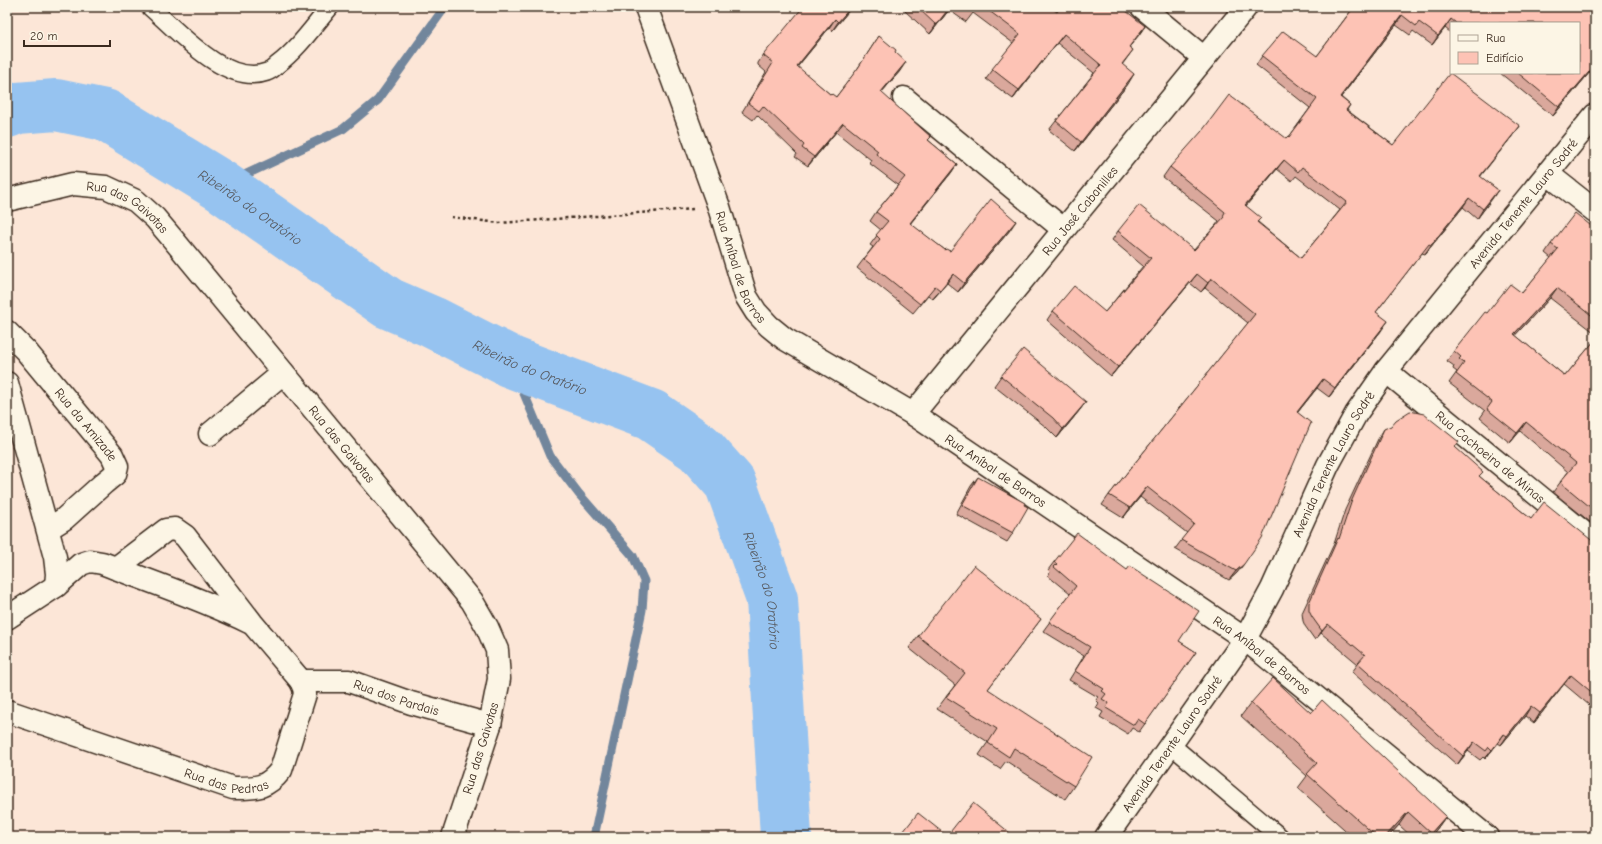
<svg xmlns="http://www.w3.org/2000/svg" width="1602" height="844" viewBox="0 0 1602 844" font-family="'Comic Neue',sans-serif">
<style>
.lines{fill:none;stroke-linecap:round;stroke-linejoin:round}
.stream{stroke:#72869c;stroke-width:9}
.river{stroke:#96c3f0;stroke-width:52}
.lane-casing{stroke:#3b2a1e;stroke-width:20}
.street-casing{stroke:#3b2a1e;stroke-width:25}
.path{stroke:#3b2a1e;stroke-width:2.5;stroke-dasharray:3 3;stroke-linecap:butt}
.lane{stroke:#fcf5e5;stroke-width:17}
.street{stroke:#fcf5e5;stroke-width:22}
.wall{fill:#daa89c;stroke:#3b2a1e;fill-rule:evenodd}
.shaded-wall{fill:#b1887f;stroke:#3b2a1e}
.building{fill:#fdc3b5;stroke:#3b2a1e;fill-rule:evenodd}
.labels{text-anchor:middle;stroke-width:3;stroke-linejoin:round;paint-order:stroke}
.street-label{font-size:13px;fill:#3b2a1e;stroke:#fcf5e5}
.water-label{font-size:14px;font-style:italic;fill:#56585d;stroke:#fcf5e5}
</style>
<rect width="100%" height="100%" fill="#fce6d7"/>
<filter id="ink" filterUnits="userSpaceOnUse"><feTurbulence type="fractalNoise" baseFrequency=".025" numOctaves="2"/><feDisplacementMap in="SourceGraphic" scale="8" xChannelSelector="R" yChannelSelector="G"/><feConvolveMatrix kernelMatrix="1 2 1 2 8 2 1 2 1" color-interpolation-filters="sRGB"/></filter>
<g filter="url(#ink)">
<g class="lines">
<path class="stream" d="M221,186L343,129L378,100L445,7
M511,362L550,456L579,494L633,556L644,581L642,610L594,837"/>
<path class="river" id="s1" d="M7,112L17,108L56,105L105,115L221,186L388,303L432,322L511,362L651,415L699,448L730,483L772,599L786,837"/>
<g class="lane-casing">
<path id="lane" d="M150,7C178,31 226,87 267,72C271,71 274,68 277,65C298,49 313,27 330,7
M1171,745L1280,837"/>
</g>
<g class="street-casing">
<g id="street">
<path id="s2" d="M646,7L719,207L746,296L756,312L769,326L785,339L913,414L1245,639L1487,837"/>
<path d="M1142,7L1204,58"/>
<path d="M904,98L1063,229"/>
<path d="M1548,174L1595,211"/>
<path id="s3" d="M7,200L73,184L106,187L136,201L155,218L177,244L472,601L487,627L497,650L499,679L490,725L453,837"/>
<path id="s4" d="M7,332L26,351L112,455L117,466L115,474L104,483L64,519L48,529"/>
<path id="s5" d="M1386,371L1595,542"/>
<path d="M7,383L55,557L57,574L56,586"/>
<path id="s6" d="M913,414L1246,7"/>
<path d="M210,434L283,373"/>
<path d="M7,618L56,586L81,564L90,561L102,563C151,582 202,599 249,622"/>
<path id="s7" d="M301,681H349L411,703L490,725"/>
<path id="s8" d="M7,711L233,788C256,788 266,789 281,770L305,694L304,688L301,681L252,623L185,536L175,529L166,530L116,568"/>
<path id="s9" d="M1106,837L1245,639L1272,589L1328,465L1356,414L1386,371L1595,115"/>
</g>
</g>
<path class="path" d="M451,217L499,223L693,209"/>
<use href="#lane" class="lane"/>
<use href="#street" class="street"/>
</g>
<path class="wall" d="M852,7L832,31L829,28L797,67L831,95L836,97L856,71L879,36L895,52L900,71L881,93L928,140L957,164L951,173L910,224L945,250L950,251L1010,230L958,292L947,283L933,299L928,295L913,313L857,268L873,247L870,245L881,230L870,221L876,212L898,185L869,163L871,160L836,132L808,166L795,157L797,154L757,115L753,120L742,112L766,72L758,65V63L764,54Z
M908,7H1050L1057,12L1145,26L1129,47L1133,50L1122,65L1128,84L1075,151L1049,130L1056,121L1094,73L1057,43L1013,99L986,79L1013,43L973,13L966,22L949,10L930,34L905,11Z
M1352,7H1595V66L1553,116L1500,73H1579V23H1451V33L1445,28L1432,45L1413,31L1410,35L1396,25L1341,97L1350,105L1347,110L1393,145L1520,126L1513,135L1480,177L1498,190L1477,219L1463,207L1425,254L1422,253L1376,312L1381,331L1329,397L1317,388L1297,413L1237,573L1229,580L1175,549L1187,533L1140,497L1123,518L1102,505L1109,495L1248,323L1205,288L1201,292L1190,283L1111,376L1047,320L1053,311L1105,312L1143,266L1112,240L1118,231L1194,250L1216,225L1219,221L1163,177L1170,167L1286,138L1289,137L1310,108L1256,65L1262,56H1317L1353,8ZM1277,169L1292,181L1296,176L1340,210L1301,258L1258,222L1246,206Z
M1595,172V188L1588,182Z
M1595,229V333L1550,298L1515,335L1565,376L1595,340V526L1553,492L1568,472L1520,431L1510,443L1480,418L1485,411L1449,383L1457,372L1453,369L1454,366L1447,361L1454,351L1487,313L1522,293L1551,258L1545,253L1551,244Z
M1001,376L1086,402L1079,411L1057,438L1046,427L994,386Z
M1384,429L1455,447L1480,477L1531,519L1595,543V710L1564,684L1534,723L1525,716L1501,745L1498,743L1485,759L1483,757L1480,760L1468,751L1457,765L1352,672L1358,664L1321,633L1315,640L1305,626L1303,621L1302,613L1332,548L1334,544L1345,510L1378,439Z
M978,477L1013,533L1007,542L956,514L971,486Z
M1054,562L1196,652L1139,732L1132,728L1128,734L1100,717L1103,712L1096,708L1099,703L1096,700L1098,697L1069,680L1084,656L1043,631L1070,594L1048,576L1050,572L1048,570Z
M1041,619L988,689L1074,786L1065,799L1006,761L1000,769L979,755L988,742L937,709L955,685L909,648L918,636Z
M1251,703L1311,713L1446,816L1436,830L1430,837H1412L1399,825L1388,837H1353L1298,788L1307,776L1241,716Z"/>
<path class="shaded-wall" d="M851,7H852L832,31L838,22Z
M950,7H951L949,10L930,34L936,25Z
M1402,15L1396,25L1334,106L1340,97Z
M835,19L829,28L790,76L797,66Z
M1451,19L1445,28L1432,45L1438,36Z
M1145,26L1139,35L1122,56L1129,47Z
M1064,34L1057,43L1013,99L1019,90Z
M906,62L900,71L874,101L881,92Z
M1595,65V66L1553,116L1559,107Z
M1134,74L1128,84L1075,151L1081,142Z
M843,123L836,132L808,166L814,157Z
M1520,126L1513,135L1473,185L1480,176Z
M1284,160L1277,169L1238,214L1245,205Z
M957,164L951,173L903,232L910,223Z
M1498,190L1492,199L1477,219L1483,209Z
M1469,198L1463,207L1425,254L1431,245Z
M1016,221L1010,230L958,292L964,283Z
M953,274L947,283L933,299L940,290Z
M1197,274L1190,283L1111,376L1118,367Z
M1211,278L1205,288L1201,292L1208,283Z
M1557,288L1550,298L1508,343L1514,334Z
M1388,321L1381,331L1329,397L1335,388Z
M1323,379L1317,388L1290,422L1297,412Z
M1086,402L1079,411L1057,438L1063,429Z
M1526,422L1520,431L1510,443L1517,433Z
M1147,487L1140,497L1123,518L1130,508Z
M1244,564L1237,573L1229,580L1236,571Z
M1328,624L1321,633L1315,640L1322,631Z
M1571,675L1564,684L1534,723L1540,713Z
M1531,706L1525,716L1501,745L1507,736Z
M1504,734L1498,743L1485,759L1492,750Z
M1474,742L1468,751L1457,765L1463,756Z
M1408,812L1399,825L1388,837H1385Z
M1446,816L1436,830L1430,837H1428L1431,833Z"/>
<path class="building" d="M803,7H851L838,22L835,19L797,66L831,95L832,94L836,97L858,68L879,36L896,50L895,52L906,62L881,92L931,137L928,140L957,164L910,223L945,250L946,249L950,251L991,199L1016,221L964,283L953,274L940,290L935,286L920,304L864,259L880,239L876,235L888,221L876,212L905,177L876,154L878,151L843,123L814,157L802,148L804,145L763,106L759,111L748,103L773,63L764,56V54Z
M917,7H950L936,25Z
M964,7H977L973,12Z
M984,7H1050L1057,12L1061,7H1121L1145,26L1129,47L1133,50L1122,64L1134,74L1081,142L1056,121L1101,65L1064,34L1019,90L992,69L1020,34Z
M1354,7H1595V65L1559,107L1518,73H1579V23H1456L1451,19L1438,36L1419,22L1416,26L1402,15L1340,97L1350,105L1346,110L1393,145L1450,73L1520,126L1480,176L1498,190L1483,209L1469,198L1431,245L1429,244L1376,312L1388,321L1335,388L1323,379L1297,412L1311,423L1262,538L1244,564L1236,571L1181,540L1194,524L1147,487L1130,508L1109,495L1255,314L1211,278L1208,283L1197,274L1118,367L1053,311L1074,286L1105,312L1151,258L1118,231L1139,205L1194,250L1224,217L1223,216L1225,212L1170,167L1202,131L1229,95L1286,138L1288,136L1289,137L1317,99L1262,56L1283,31L1317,56ZM1284,160L1298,172L1302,167L1347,202L1301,258L1257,222L1261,218L1245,205Z
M1575,213L1595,229V318L1557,288L1514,334L1565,376L1595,340V511L1560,482L1576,463L1526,422L1517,433L1487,409L1492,402L1456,374L1464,363L1459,359L1461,357L1454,351L1485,312L1487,313L1510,284L1522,293L1558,249L1551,244Z
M1023,349L1086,402L1063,429L1053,418L1001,376Z
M1410,411L1424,414L1459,442L1455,447L1483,472L1479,476L1531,519L1544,502L1595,543V695L1571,675L1540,713L1531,706L1507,736L1504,734L1492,750L1489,747L1486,751L1474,742L1463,756L1358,663L1365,655L1328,624L1322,631L1312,617L1309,611V603L1338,538L1339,539L1352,500L1384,429L1391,426L1396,420Z
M978,477L1025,503L1024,505L1028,507L1013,533L962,505Z
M1077,533L1127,570L1130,566L1199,611L1179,641L1196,652L1145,724L1138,719L1134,725L1106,708L1109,703L1102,699L1106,694L1102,691L1104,689L1075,671L1090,647L1049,622L1076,586L1054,567L1057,564L1054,562Z
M974,565L1041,619L988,689L1092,757L1074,786L1014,748L1009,757L988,743L997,729L946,697L965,673L918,636Z
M1273,678L1311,713L1322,700L1446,816L1431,833L1408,812L1385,837H1377L1307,774L1317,763L1251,703Z
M973,803L1015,837H899L918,813L947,836Z"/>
</g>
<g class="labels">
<g class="street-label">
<text dy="5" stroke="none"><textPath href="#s9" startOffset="762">Avenida Tenente Lauro Sodré</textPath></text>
<text dy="5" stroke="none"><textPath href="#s3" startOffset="129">Rua das Gaivotas</textPath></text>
<text dy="5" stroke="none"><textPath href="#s6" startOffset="263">Rua José Cabanilles</textPath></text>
<text dy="5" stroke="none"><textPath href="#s2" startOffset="277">Rua Aníbal de Barros</textPath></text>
<text dy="5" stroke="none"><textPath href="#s4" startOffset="122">Rua da Amizade</textPath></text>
<text dy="5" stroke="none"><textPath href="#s3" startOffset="453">Rua das Gaivotas</textPath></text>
<text dy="5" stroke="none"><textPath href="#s5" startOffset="135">Rua Cachoeira de Minas</textPath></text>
<text dy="5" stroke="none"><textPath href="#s9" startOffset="438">Avenida Tenente Lauro Sodré</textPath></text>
<text dy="5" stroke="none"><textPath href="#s2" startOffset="613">Rua Aníbal de Barros</textPath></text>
<text dy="5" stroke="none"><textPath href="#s2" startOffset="937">Rua Aníbal de Barros</textPath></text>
<text dy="5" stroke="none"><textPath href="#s7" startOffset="98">Rua dos Pardais</textPath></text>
<text dy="5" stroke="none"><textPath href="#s9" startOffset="114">Avenida Tenente Lauro Sodré</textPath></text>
<text transform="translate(480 748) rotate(-73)" y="5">Rua das Gaivotas</text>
<text dy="5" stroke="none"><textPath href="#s8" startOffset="231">Rua das Pedras</textPath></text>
</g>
<g class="water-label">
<text dy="5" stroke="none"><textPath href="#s1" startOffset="272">Ribeirão do Oratório</textPath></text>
<text dy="5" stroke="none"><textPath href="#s1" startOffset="596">Ribeirão do Oratório</textPath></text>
<text dy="5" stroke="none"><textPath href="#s1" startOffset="944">Ribeirão do Oratório</textPath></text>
</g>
</g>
<rect width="1602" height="844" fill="none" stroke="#fcf5e5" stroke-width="24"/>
<rect x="12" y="12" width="1578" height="820" fill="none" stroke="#3b2a1e" stroke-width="1.5" filter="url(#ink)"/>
<rect x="1450" y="22" width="130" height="52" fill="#fcf5e5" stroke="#afa495"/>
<rect x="1458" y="35" width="20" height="6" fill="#fcf5e5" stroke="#afa495"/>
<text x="1486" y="42" font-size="12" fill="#3b2a1e">Rua</text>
<rect x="1458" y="52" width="20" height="12" fill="#fdc3b5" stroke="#afa495"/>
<text x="1486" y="62" font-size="12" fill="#3b2a1e">Edifício</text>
<path d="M24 40v6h86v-6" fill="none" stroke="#3b2a1e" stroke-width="2"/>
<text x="30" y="40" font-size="12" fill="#3b2a1e" stroke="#fcf5e5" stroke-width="3" paint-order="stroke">20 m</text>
</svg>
